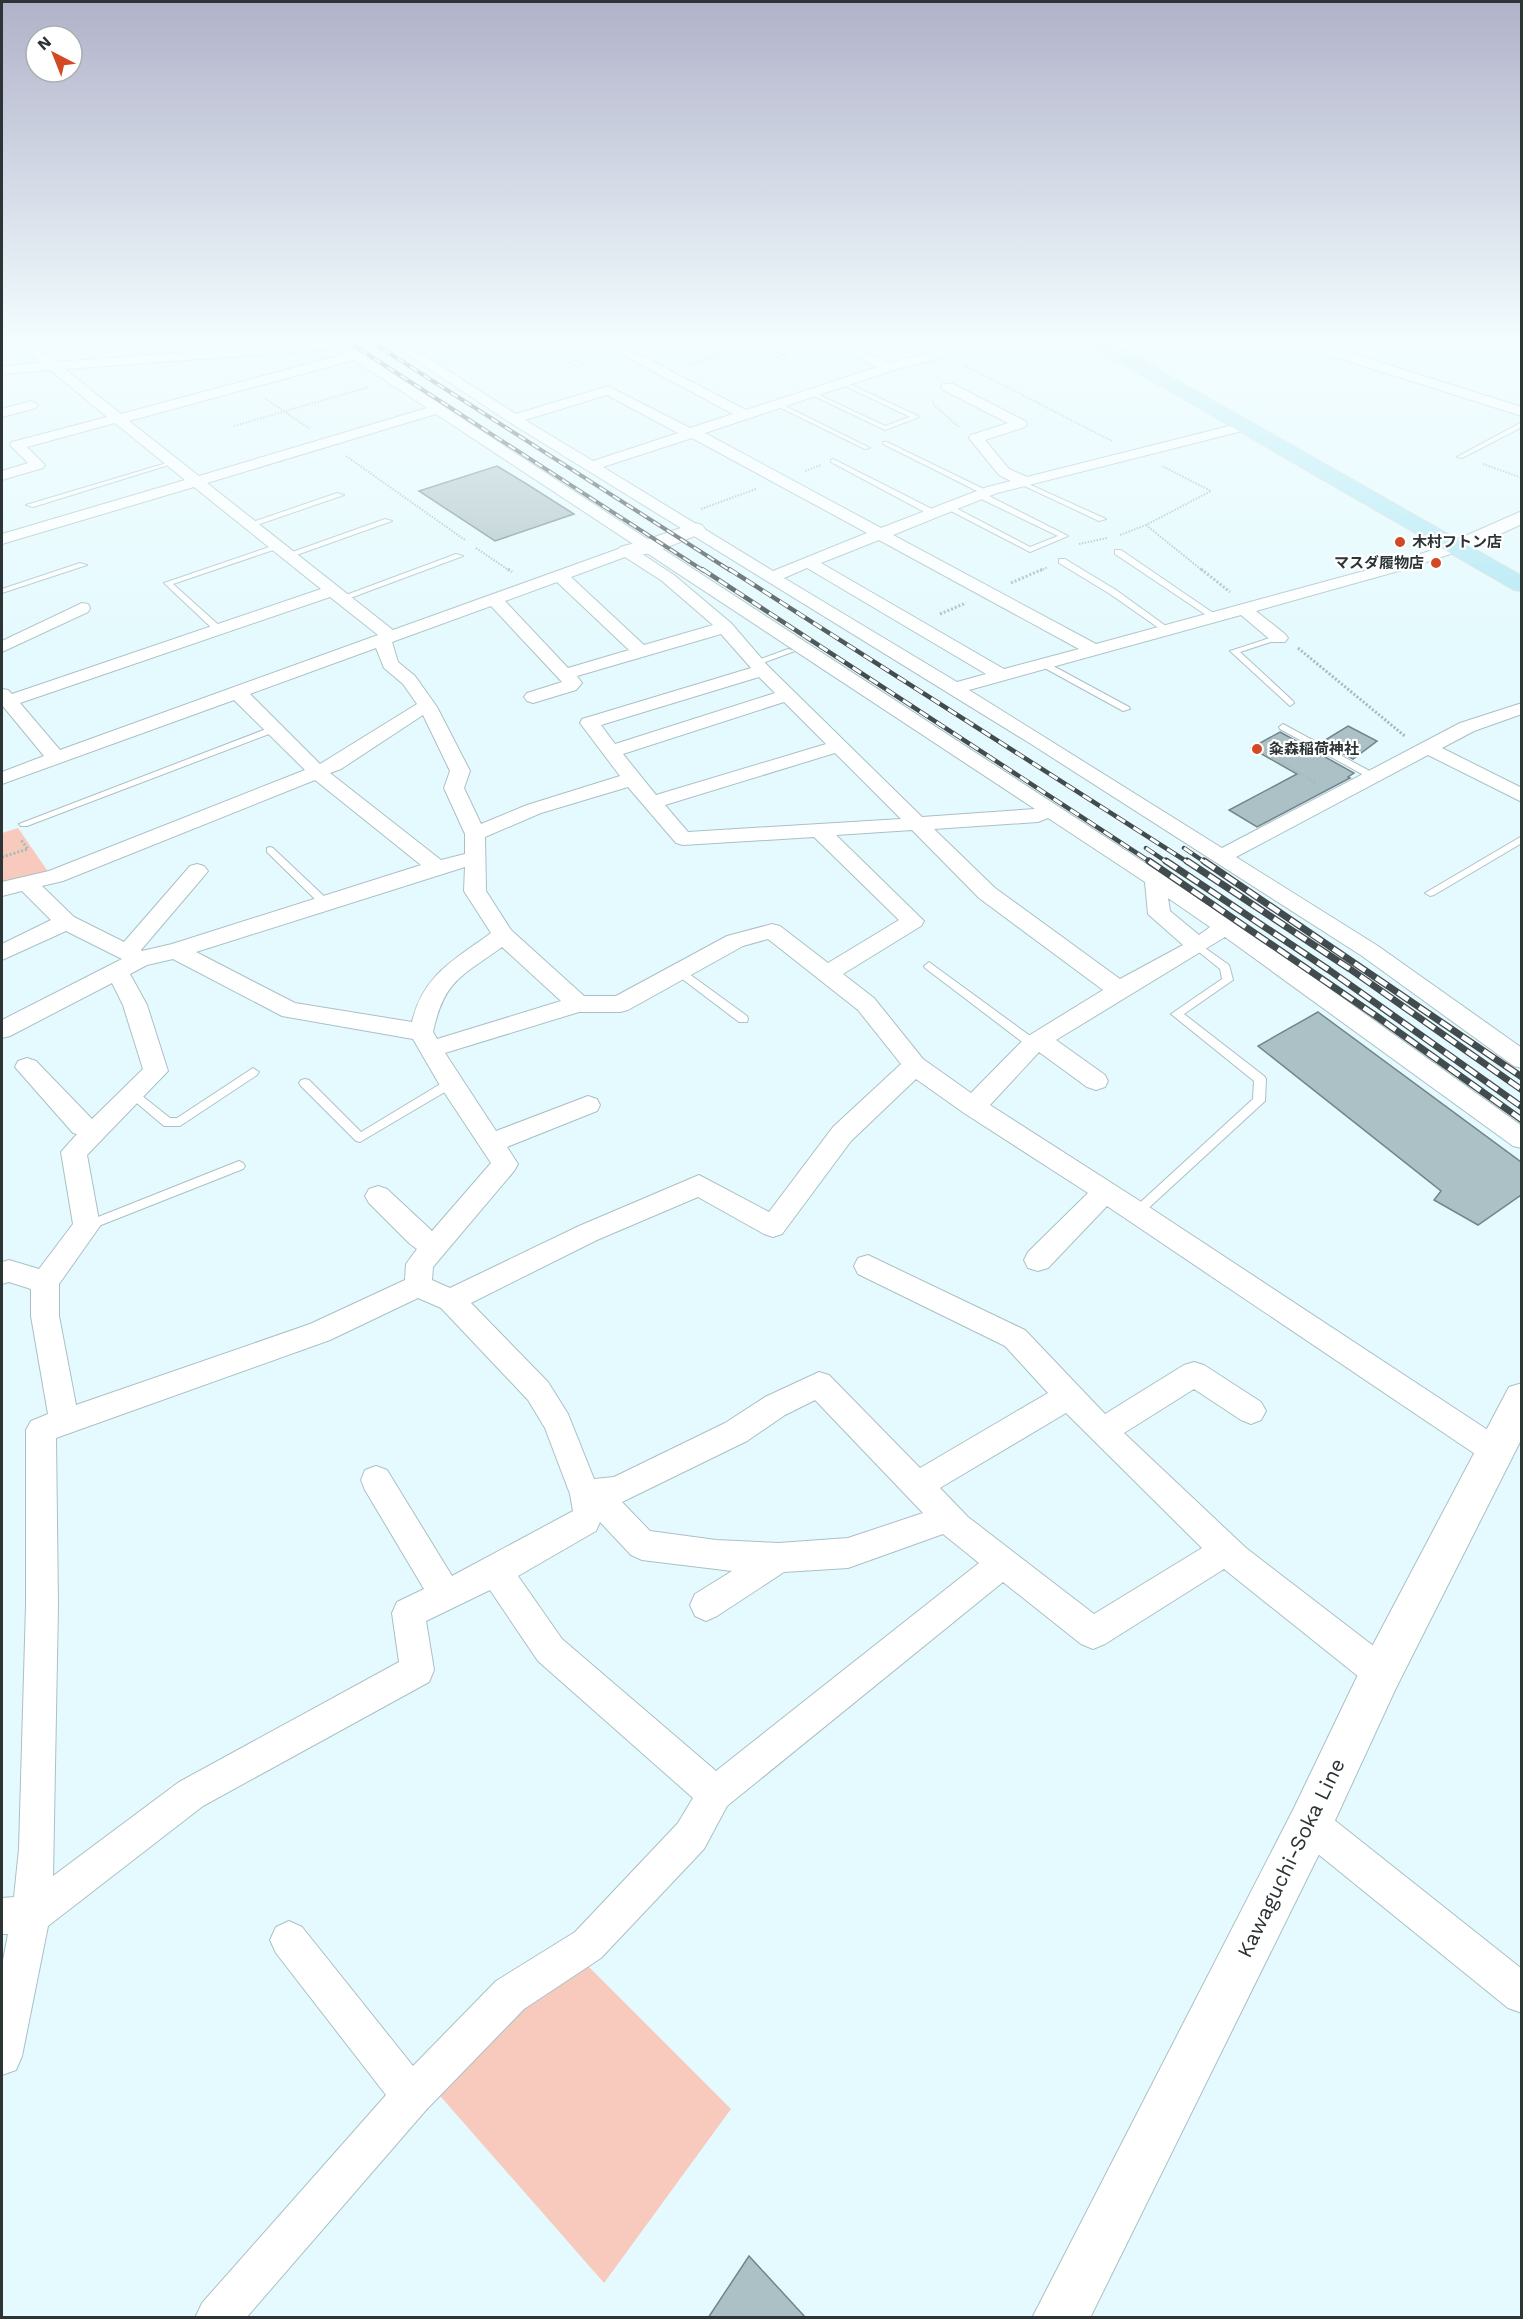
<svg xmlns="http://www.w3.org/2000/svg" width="1523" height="2319" viewBox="0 0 1523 2319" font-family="'Work Sans','Noto Sans JP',sans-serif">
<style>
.green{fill:#f8cabd}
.building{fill:#acc1c5;stroke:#72868a;stroke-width:1.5}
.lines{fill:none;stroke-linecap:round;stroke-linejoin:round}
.service-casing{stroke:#abc0c4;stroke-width:2}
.minor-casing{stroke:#abc0c4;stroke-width:2}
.tertiary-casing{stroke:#abc0c4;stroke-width:2}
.secondary-casing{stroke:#abc0c4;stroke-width:2}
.primary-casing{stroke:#d9dadb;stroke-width:2}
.path-far1{stroke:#a7b9bc;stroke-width:2;stroke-dasharray:1.5 1.5;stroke-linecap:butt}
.path{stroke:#a7b9bc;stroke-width:3;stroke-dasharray:2 2;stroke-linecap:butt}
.service{fill:#fff;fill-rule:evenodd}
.minor{fill:#fff;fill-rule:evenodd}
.tertiary{fill:#fff;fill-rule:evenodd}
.secondary{fill:#fff;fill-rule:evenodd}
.primary{fill:#b0e8f4;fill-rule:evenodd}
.rail-far2-casing{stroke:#424c4e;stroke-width:4}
.rail-far1-casing{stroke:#424c4e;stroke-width:4.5}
.rail-casing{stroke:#424c4e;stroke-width:7}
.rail-far2{stroke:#fff;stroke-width:2;stroke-dasharray:8;stroke-linecap:butt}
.rail-far1{stroke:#fff;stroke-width:3;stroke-dasharray:10;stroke-linecap:butt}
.rail{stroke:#fff;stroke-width:4.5;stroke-dasharray:13;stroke-linecap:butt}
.poi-dot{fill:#d24923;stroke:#fff;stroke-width:2}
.labels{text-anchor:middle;stroke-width:4.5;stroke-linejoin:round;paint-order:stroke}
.far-poi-label{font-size:15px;font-weight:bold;fill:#2c3436;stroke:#fff;text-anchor:start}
.near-street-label{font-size:21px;fill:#2c3436;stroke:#fff}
</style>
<rect width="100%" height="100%" fill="#e4fafe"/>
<path class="green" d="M18,828L49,873L2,885V833Z
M586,1964L731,2109L604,2283L435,2090L501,2016Z"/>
<path class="building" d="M497,466L525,483L574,514L495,541L419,491Z
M1348,726L1377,741L1353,759L1322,742Z
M1280,732L1354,773L1348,777L1350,778L1257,827L1229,810L1297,774L1251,748Z
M1318,1012L1521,1162V1195L1478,1225L1434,1200L1441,1191L1258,1046Z
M749,2256L806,2318H708Z"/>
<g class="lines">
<g class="service-casing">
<path id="service" d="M533,341H540L582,365L577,366Z
M753,341L765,343V345L762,346L786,358L781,359L757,348L740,352V350L757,344Z
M991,341H1002L942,355L939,353Z
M843,381L918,416L919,417L885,430L808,393L813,392L885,426L910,417L841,384L840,383Z
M777,404H781L870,448L865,449L777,406Z
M1522,422V427L1462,458L1457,457Z
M883,442H887L990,492L983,494L883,444Z
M833,459L936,511L937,513L930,515L831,462V460Z
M170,462L175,463L33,507L26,505Z
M1018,481H1022L1106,519L1099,521L1018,483Z
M337,493L344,495L254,526L247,524Z
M977,493H983L1068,536L1030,552L945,508L952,506L1030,547L1058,536L977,497Z
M385,519L392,521L291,557L284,555Z
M275,545L282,547L173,584L221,627V631H215L164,583Z
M1115,550H1121L1219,617L1212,619L1115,554Z
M456,554L463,556L345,600L338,598Z
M1059,559H1065L1116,590L1170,629L1163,631L1110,594L1059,563Z
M80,563L87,565L2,593V589Z
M1276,636L1283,638L1240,652L1293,701L1294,703L1290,706L1230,651Z
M788,649L795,651L757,665L750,663Z
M1044,661L1129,707L1130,709L1123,711L1041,666L1040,664Z
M1283,724L1377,775L1379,777L1377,779H1371L1280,729L1279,727Z
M274,726L277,727V731L27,826H21L19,824Z
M1522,836V843L1434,895L1430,896L1425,893Z
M270,847L273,848L328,900V904H320L267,852V848Z
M1198,943L1229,965L1233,980L1184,1014L1264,1076L1266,1079L1265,1101L1141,1215H1133L1131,1212L1133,1209L1253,1099L1254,1081L1171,1014L1222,979L1220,969L1194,948L1193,946Z
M929,962L1037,1041L1039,1044L1037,1047H1029L925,968L924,966Z
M681,968L747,1016L748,1019L747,1022H739L677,975L676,972Z
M253,1068L259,1072L257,1075L180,1126H164L126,1094L132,1090L136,1091L170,1118H177Z
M305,1079L309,1080L361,1132L447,1080H455L457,1083L455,1086L360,1142L356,1141L301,1086L299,1083L301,1080Z
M239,1161L243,1163L245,1166L243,1169L91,1229H83L81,1226L83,1223Z"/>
</g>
<g class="minor-casing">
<path id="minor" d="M15,341H29L56,362L343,341L1162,874L1295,964L1522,1126V1148L1513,1146L1225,937L1056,1040L1105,1075L1108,1081L1105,1087L1096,1090L1087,1087L1039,1052L990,1105L1146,1205L1506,1442L1510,1451L1506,1460L1495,1464L1484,1460L1107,1206L1048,1268L1038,1271L1028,1268L1024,1260L1028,1252L1088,1193L964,1113L916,1079L851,1141L782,1234L773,1237L764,1234L698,1197L597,1240L471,1303L548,1382L568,1414L594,1479L614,1477L725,1423L765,1397L819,1372L829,1375L920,1468L1048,1393L1005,1346L858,1274L854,1266L858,1258L868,1255L1025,1330L1105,1414L1184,1365L1194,1362L1204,1365L1261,1402L1266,1411L1261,1420L1251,1424L1241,1420L1194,1389L1124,1433L1246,1548L1393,1661L1398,1673L1393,1685L1381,1690L1369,1685L1224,1569L1105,1644L1093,1649L1081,1644L1003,1582L727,1806L704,1849L601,1958L524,2009L426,2110L246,2318H195L202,2303L386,2095L276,1953L270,1940L276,1927L289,1921L302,1927L413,2066L496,1981L575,1932L678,1823L693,1798L538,1661L490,1590L426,1621L434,1670L429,1682L203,1806L48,1926L22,2056L16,2070L2,2075V1966L8,1934H2V1898L14,1897L19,1849L26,1605V1430L31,1421L48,1414L31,1316V1289L9,1282L2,1284V1262L9,1260L39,1269L73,1224L61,1152L77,1134L73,1133L15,1067L18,1061L27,1058L36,1061L92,1119L143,1069L123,1005L112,983L10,1036L2,1038V1020L122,959L66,931L2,960V944L51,920L22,891L2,896V882L49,871L305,770L234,700L2,784V772L44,756L2,705V689L8,690L12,694L321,589L194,487L2,544V534L185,480L115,423L27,447L45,465L43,468L2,480V471L28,463L10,445L12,442L107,417L50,370L2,374V366L41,363ZM338,349L345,354L121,414L65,369ZM354,360L427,408L199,476L129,421ZM436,414L1035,809L922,817L768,666L731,623L674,575L633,548H621L393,630L207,483ZM625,557L662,581L713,625L644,645L571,577ZM557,582L629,650L568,668L505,601ZM330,597L378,635L60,750L20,703ZM491,606L562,682L527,693L524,697L527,701L533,703L576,690L582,683L577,676L721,634L751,668L582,719L580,723L620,776L527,805L481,824L464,788L470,771L437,707L415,676L398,662L392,642ZM376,648L384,668L403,684L417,704L320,764L250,694ZM759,677L775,693L615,744L601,725ZM784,702L826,744L656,795L623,754ZM423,715L450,771L444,788L465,834V854L441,860L330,773L341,769ZM835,753L901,819L688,832L665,805ZM315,780L421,865L172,944L142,951L141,950L204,876L208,871L204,866L197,864L190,866L124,942L74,917L42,886L63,881ZM628,787L676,843L683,845L814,837L899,920L828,963L780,926L772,924L727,936L616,996H584L511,930L486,891L485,837L541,813ZM1048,818L1145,882L1148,914L1183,945L1120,979L995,888L934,829L1038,822ZM912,830L979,898L1103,990L1025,1038L971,1093L923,1059L874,998L843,974L921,926L924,921L836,835ZM465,867L464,891L491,933C454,960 423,975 412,1022L295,1003L196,952ZM1168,898L1210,927L1199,935L1170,911ZM768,939L858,1010L901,1064L833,1127L769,1212L699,1175L579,1226L450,1288L432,1280L433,1267L514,1171L518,1164L507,1147L597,1111L600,1105L597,1099L588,1096L496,1131L445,1053L579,1012H620L628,1010L743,946ZM502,947L561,1001L437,1039L433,1032C444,980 462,976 502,947ZM173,959L282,1016L413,1039L442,1089L491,1163L432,1231L387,1189L378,1186L369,1189L365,1196L369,1203L410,1244L417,1249L406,1264L405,1280L310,1324L76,1405L59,1316V1284L100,1226L87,1155L168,1071L147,1005L130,974L147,965ZM418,1298L441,1308L528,1400L545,1428L570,1494L573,1511L452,1576L387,1470L376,1466L365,1470L361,1480L365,1490L424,1589L397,1602L392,1613L399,1662L179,1782L53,1876L58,1605L56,1438L330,1340ZM815,1400L923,1513L848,1538L779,1543L716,1540L650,1531L622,1502L747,1441L785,1415ZM1066,1413L1202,1548L1094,1614L968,1517L940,1488ZM600,1522L631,1555L642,1560L732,1571L695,1594L690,1605L695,1616L706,1621L717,1616L784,1572L848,1568L943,1534L979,1563L716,1771L562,1639L518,1576L596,1531Z
M387,341H402L516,414L608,386L690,428L733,414L597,341H613L746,410L877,367L826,341H842L890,363L942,349L947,350L949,353L947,356L894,370L705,433L881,528L987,487L1011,481L999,475L969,438L971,435L1008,423L943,390L941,387L943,384H953L1025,421L1027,424L1025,427L985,440L1009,469L1027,477L1245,422L1250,423L1252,426L1250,429L997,493L893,535L1096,644L1397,562L1450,544H1462L1464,547L1462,550L1409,568L1256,611L1285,634L1288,638L1285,642H1273L1241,615L969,690L1222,848L1460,723L1522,703V714L1474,731L1442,748L1522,788V802L1428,755L1236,857L1378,946L1522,1048V1068L1514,1066L1362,956L1031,744L509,422ZM607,395L678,433L593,461L525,420ZM692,438L867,533L773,571L603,467ZM879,540L1079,649L1004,669L821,563ZM807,568L986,674L957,682L784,578Z
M1130,341H1152L1151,344L1111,353L1105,349L1106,346Z
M1293,341H1312L1522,407V416L1294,344Z
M31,401L38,405L36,408L2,417V409Z
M82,603L88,604L90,608L88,612L2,652V641Z
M1310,1806L1323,1811L1522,1969V2013L1508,2008L1297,1837L1292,1824L1297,1811Z"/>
</g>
<g class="tertiary-casing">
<path id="tertiary" d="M1522,511V524L1463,551H1449L1446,547L1449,543Z
M695,523L702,525L705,529L702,533C681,541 642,561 620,555L617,551L620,547L643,541Z"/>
</g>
<g class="secondary-casing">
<path id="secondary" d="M1522,1383V1438L1396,1688L1326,1840L1090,2318H1032L1294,1808L1366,1658L1509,1387Z"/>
</g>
<g class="primary-casing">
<path id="primary" d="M1088,341H1108L1522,576V591L1514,590L1090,345Z"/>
</g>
<path class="path-far1" d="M1466,341L1481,345L1501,341
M1513,341L1522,345
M691,364L727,353
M964,365L1112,441
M266,399L310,429
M933,401V404L959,427
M234,426L369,387
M346,456L465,540
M1483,464L1522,478
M805,471L821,465
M701,509L756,489
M1146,525L1203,571
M1120,535L1146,525L1211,491L1162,466
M1079,544L1107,538
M476,548L510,571
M1040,571L1048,567"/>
<path class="path" d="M508,569L512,572
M1201,569L1230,592
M1011,583L1043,569
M940,614L966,603
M1298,648L1406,737
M1265,753L1316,783
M2,857L28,849L21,840"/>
<use href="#service" class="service"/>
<use href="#minor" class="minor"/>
<use href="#tertiary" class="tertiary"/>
<use href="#secondary" class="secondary"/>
<use href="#primary" class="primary"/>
<g class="rail-far2-casing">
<path id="rail-far2" d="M347,341L704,571
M370,341L731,571"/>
</g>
<g class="rail-far1-casing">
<path id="rail-far1" d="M702,569L1152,863
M729,569L1189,863
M1146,848L1168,863
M1184,848L1206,863"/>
</g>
<g class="rail-casing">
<path id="rail" d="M1149,861L1379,1018L1522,1120
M1166,861L1329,970L1522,1107
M1187,861L1350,969L1522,1090
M1204,861L1522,1077"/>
</g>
<use href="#rail-far2" class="rail-far2"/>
<use href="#rail-far1" class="rail-far1"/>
<use href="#rail" class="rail"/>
</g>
<linearGradient id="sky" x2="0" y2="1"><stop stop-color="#b0b2c9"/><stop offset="0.51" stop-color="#f3fdff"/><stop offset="1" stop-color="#f3fdff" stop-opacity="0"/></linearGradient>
<rect width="1523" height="666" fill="url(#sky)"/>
<g class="poi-dot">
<circle cx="1400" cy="542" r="6"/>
<circle cx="1436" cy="563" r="6"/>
<circle cx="1257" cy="749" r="6"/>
</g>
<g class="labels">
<g class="far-poi-label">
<text x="1412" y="547">木村フトン店</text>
<text x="1424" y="568" text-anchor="end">マスダ履物店</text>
<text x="1269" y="754">粂森稲荷神社</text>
</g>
<g class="near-street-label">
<text transform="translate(1291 1858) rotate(-64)" y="7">Kawaguchi-Soka Line</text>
</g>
</g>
<rect width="1523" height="2319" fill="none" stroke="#2c3436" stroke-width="6"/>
<g transform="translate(54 54) rotate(318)"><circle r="28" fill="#ffffff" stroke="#abaeaf" stroke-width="1.5"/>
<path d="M0-4.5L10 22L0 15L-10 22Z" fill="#d24923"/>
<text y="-9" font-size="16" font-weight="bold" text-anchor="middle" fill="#2c3436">N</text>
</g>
</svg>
